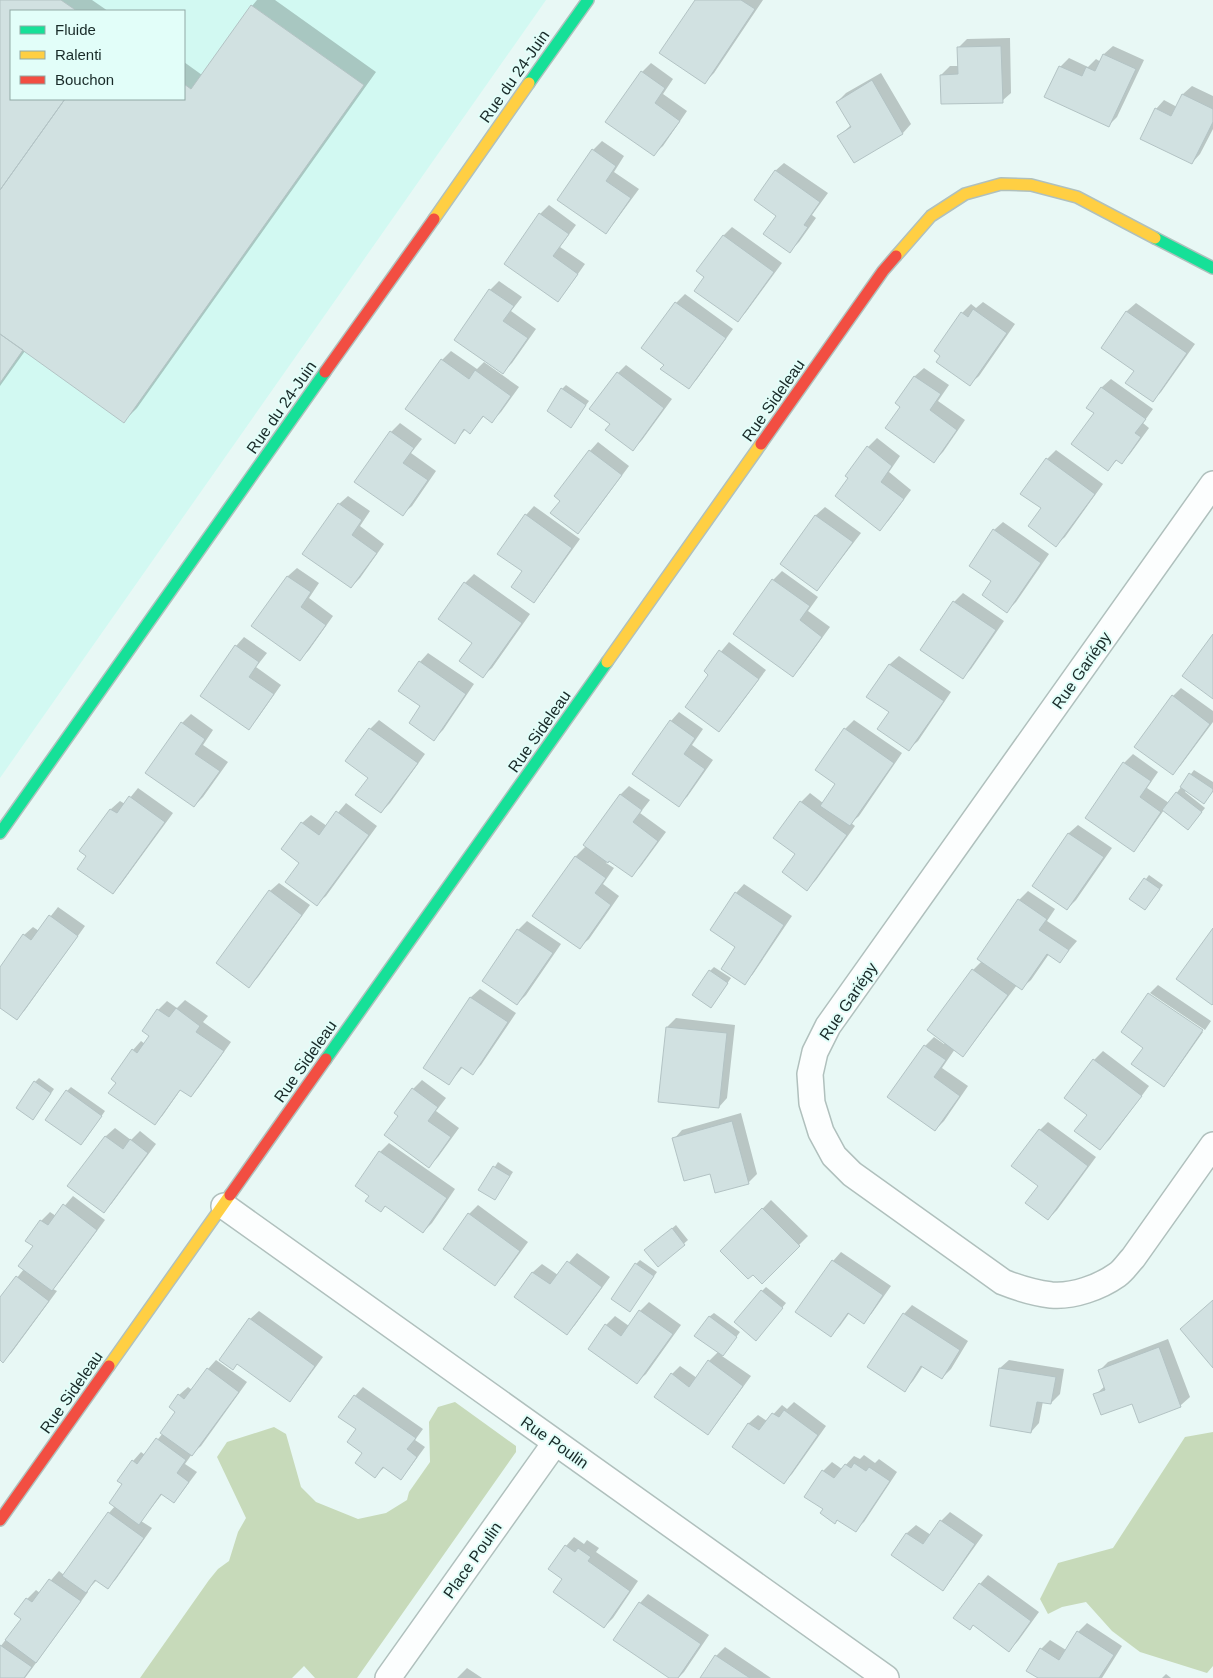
<svg xmlns="http://www.w3.org/2000/svg" width="1213" height="1678" viewBox="0 0 1213 1678" font-family="Arial,sans-serif">
<style>
.built{fill:#d2f9f2;fill-rule:evenodd}
.forest{fill:#c7daba}
.shadow{fill:#0003}
.building{fill:#d1e1e1;stroke:#b3c3c4}
.lines{fill:none;stroke-linecap:round;stroke-linejoin:round}
.street-casing{stroke:#b0c0bd;stroke-width:28}
.fast-casing{stroke:#b0c0bd;stroke-width:14}
.slow-casing{stroke:#b0c0bd;stroke-width:14}
.jam-casing{stroke:#b0c0bd;stroke-width:14}
.street{stroke:#fcfefe;stroke-width:25}
.fast{stroke:#16e098;stroke-width:11}
.slow{stroke:#ffcf43;stroke-width:11}
.jam{stroke:#f24e42;stroke-width:11}
.labels{text-anchor:middle;stroke-width:4;stroke-linejoin:round;paint-order:stroke}
.street-label{font-size:16px;fill:#182a28;stroke:#e2fef9}
</style>
<rect width="100%" height="100%" fill="#e8f8f5"/>
<path class="built" d="M0,0H546L0,778ZM11,11H184V99H11Z"/>
<path class="forest" d="M455,1402L516,1446V1452L357,1678H315L304,1666L292,1678H140L209,1580L218,1569L229,1561L238,1532L246,1518L217,1457L227,1442L274,1427L286,1434L301,1487L316,1502L358,1519L386,1513L407,1500L409,1492L430,1462L429,1422L438,1407Z
M1213,1432V1666L1207,1673L1140,1652L1112,1631L1086,1602L1062,1607L1048,1614L1040,1599L1058,1563L1113,1548L1185,1437Z"/>
<path class="shadow" d="M0,0H92L108,11H11V99H184V62L202,75L252,6L257,0H275L376,72L137,408L124,421L25,351L0,386Z
M697,0H763L714,73L705,82Z
M1010,38L1011,93L1002,101L941,75L950,66H959V47L967,39Z
M1113,46L1144,60L1117,117L1108,126L1060,67L1069,58L1088,67L1096,59L1101,62L1104,54Z
M651,63L673,79L663,94L687,111L663,146L654,154L642,72Z
M881,73L911,124L903,133L854,162L839,136L851,125L837,102L846,93Z
M1192,86L1213,96V129L1200,154L1192,163L1156,109L1164,100L1177,107L1183,94Z
M602,141L624,156L614,172L639,189L614,223L606,232L558,199L593,150Z
M784,163L828,193L812,215L816,218L799,242L790,251L778,215L775,171Z
M549,205L576,225L560,247L585,264L566,291L558,300L540,214Z
M732,227L782,263L746,312L738,320L706,277L723,236Z
M499,281L522,297L511,311L536,329L512,363L503,372L456,340L490,290Z
M685,294L733,329L697,379L688,388L666,364L643,348L676,303Z
M983,302L1015,324L979,376L970,384L962,313L971,304L976,308Z
M1136,303L1195,344L1161,392L1152,401L1136,371L1102,348L1127,311Z
M451,351L477,369L484,362L519,387L501,412L492,421L484,416L470,432L466,429L454,442L407,409L442,360Z
M626,365L672,399L642,440L633,449L611,424L618,373Z
M924,368L949,385L938,401L965,420L943,452L934,461L902,406L897,403L915,376Z
M1111,379L1153,409L1143,423L1149,428L1130,454L1122,462L1118,459L1108,469L1095,413L1088,407L1102,387Z
M566,385L589,401L571,426L562,389Z
M400,423L422,439L411,453L436,471L412,506L403,514L391,432Z
M877,438L900,456L889,472L911,490L889,520L880,529L850,478L868,447Z
M598,442L629,466L586,524L578,532L590,451Z
M1056,450L1103,484L1065,537L1056,545L1043,508L1047,459Z
M348,496L370,511L360,526L384,544L360,578L351,587L339,504Z
M534,506L580,539L542,592L534,601L523,571L526,515Z
M825,507L861,533L825,580L817,589L781,563L816,515Z
M1003,522L1049,554L1016,602L1007,611L993,581L994,530Z
M297,568L319,583L309,598L333,616L309,650L300,659L253,626L288,576Z
M782,571L818,597L808,611L830,627L801,667L793,676L734,633L773,580Z
M474,574L530,614L492,668L483,676L474,643L440,619L465,583Z
M963,593L1004,621L971,669L962,678L954,602Z
M244,637L267,653L256,667L281,685L257,719L249,728L236,646Z
M729,642L766,670L728,721L719,730L710,674L705,671Z
M428,653L474,684L443,730L434,739L422,706L420,662Z
M899,656L951,692L918,741L909,749L891,712L868,696L890,664Z
M1181,688L1213,711V722L1181,765L1173,773V696Z
M679,712L703,729L692,745L713,760L687,797L678,805L671,721Z
M191,714L213,730L203,745L228,762L203,797L194,806L182,723Z
M379,720L425,754L390,803L381,812L370,729Z
M854,720L902,753L859,816L851,823L855,826L816,880L807,889L797,853L801,802L810,793L823,803L837,784L817,770L845,729Z
M1133,754L1158,772L1147,788L1169,803L1194,770L1213,782V791L1204,803L1186,790L1185,792L1205,808L1192,824L1164,810L1142,841L1133,850L1087,818L1124,763Z
M629,786L650,800L640,813L666,832L641,866L632,875L610,859L606,863L614,868L603,884L619,896L589,939L580,947L534,916L576,856L586,846L585,845L621,794Z
M138,788L173,813L121,884L113,893L88,856L81,851L111,809L120,801L125,804Z
M346,803L377,826L326,896L317,904L301,862L302,823L311,815L327,826Z
M1078,825L1112,848L1076,900L1067,909L1034,886L1069,833Z
M1149,875L1163,885L1145,909L1131,899Z
M279,883L310,905L258,977L249,986L270,891Z
M744,884L792,916L753,974L745,983L737,947L736,893Z
M1028,891L1055,909L1047,921L1077,941L1060,961L1049,954L1031,980L1022,988L1017,985L971,1046L963,1055L955,1049L942,1068L968,1086L944,1121L935,1130L889,1097L925,1046L934,1037L944,1044L945,1042L929,1030L973,970L982,961L1019,900Z
M58,907L85,926L25,1010L16,1019L0,1007V969L24,935L33,927L39,931Z
M527,921L561,944L526,995L517,1004L518,930Z
M714,967L731,978L711,1007L710,971Z
M1158,985L1211,1021L1205,1030L1150,993Z
M480,989L516,1013L481,1065L472,1074L463,1067L449,1083L425,1067L471,997Z
M1149,995L1203,1032L1172,1076L1164,1085L1144,1047Z
M185,1000L208,1016L203,1022L231,1042L199,1087L191,1096L181,1089L163,1115L155,1124L118,1082L133,1050L141,1041L145,1044L151,1036L144,1031L158,1010L167,1001L177,1008Z
M676,1018L735,1025L727,1098L719,1107L667,1027Z
M1103,1051L1149,1086L1109,1140L1100,1148L1088,1115L1094,1060Z
M39,1078L54,1089L37,1114L35,1082Z
M422,1080L446,1098L436,1111L459,1128L438,1157L429,1166L400,1116L413,1089Z
M71,1087L105,1111L85,1140L67,1091Z
M741,1113L757,1174L749,1182L716,1192L711,1172L674,1139L682,1130Z
M1048,1122L1096,1157L1057,1210L1048,1219L1040,1185V1130Z
M115,1128L131,1140L140,1131L156,1144L112,1203L104,1212L69,1186L106,1136Z
M389,1143L455,1189L432,1223L423,1232L386,1206L381,1210L371,1195L357,1185L380,1152Z
M498,1162L513,1172L495,1199L480,1190Z
M73,1196L105,1220L60,1281L53,1289L57,1291L12,1352L3,1361L0,1359V1299L24,1269L34,1246L41,1221L50,1212L56,1216Z
M771,1200L808,1236L762,1282L753,1273L721,1251Z
M478,1205L528,1242L503,1276L495,1284L469,1214Z
M676,1225L688,1240L658,1266L650,1247Z
M841,1252L891,1286L872,1313L864,1322L850,1312L840,1326L831,1335L833,1261Z
M577,1253L610,1277L575,1325L567,1333L516,1297L533,1272L542,1264L558,1275Z
M640,1260L657,1272L630,1310L636,1264Z
M766,1287L786,1303L760,1335L762,1291Z
M649,1302L681,1325L646,1374L637,1382L606,1325L615,1316L629,1326L640,1311Z
M912,1305L968,1341L951,1369L942,1378L923,1366L913,1381L905,1390L904,1314Z
M259,1311L323,1357L298,1391L289,1400L250,1319Z
M714,1313L740,1332L722,1356L751,1376L716,1424L708,1433L672,1374L680,1366L697,1378L709,1361L718,1352L709,1317Z
M1168,1339L1190,1397L1181,1405L1139,1421L1132,1402L1095,1395L1105,1386L1099,1371L1108,1362Z
M216,1360L247,1382L201,1446L192,1454L185,1464L197,1472L182,1492L174,1501L163,1493L141,1521L152,1528L116,1579L107,1588L97,1580L87,1590L88,1592L25,1678H0V1647L22,1619L27,1599L36,1590L40,1593L59,1571L64,1575L109,1513L115,1506L133,1461L141,1452L145,1455L163,1433L177,1411L179,1395L188,1387L192,1390L208,1369Z
M1009,1360L1064,1369L1060,1394L1051,1403L1043,1401L1039,1423L1031,1432L1000,1368Z
M363,1387L423,1429L415,1440L425,1447L409,1469L401,1478L385,1467L375,1476L364,1453L358,1429L355,1396Z
M794,1402L826,1426L792,1474L784,1482L733,1446L749,1423L758,1415L767,1421L782,1405L787,1409Z
M864,1455L875,1463L879,1459L897,1472L864,1522L855,1530L838,1519L835,1522L824,1509L823,1471L832,1462L842,1469L854,1456L860,1459Z
M950,1512L983,1535L951,1580L943,1589L893,1555L907,1533L916,1525L931,1535L941,1521Z
M574,1537L584,1544L587,1540L599,1548L596,1552L638,1581L613,1618L604,1627L564,1578L566,1546Z
M988,1575L1039,1612L1018,1641L1009,1650L980,1584Z
M648,1594L709,1635L684,1672L678,1678H671L640,1603Z
M1087,1623L1122,1646L1102,1678H1040L1028,1670L1041,1649L1050,1640L1066,1650L1078,1632Z
M725,1647L771,1678H701L716,1656Z
M467,1668L482,1678H457Z
M1166,1674L1171,1678H1162Z"/>
<path class="building" d="M0,0H61L77,11H11V99H65L0,190Z
M695,0H741L755,9L705,84L659,53Z
M251,5L364,85L124,423L0,334V190L65,99H184V84L191,89Z
M1001,46L1003,103L941,104L940,75L958,74L957,47Z
M1103,54L1136,69L1109,127L1044,97L1059,66L1082,76L1086,67L1095,71Z
M641,71L665,88L655,103L680,121L654,156L605,122Z
M872,80L903,134L854,163L837,136L851,127L836,102Z
M1182,94L1213,109V122L1192,164L1140,139L1155,108L1171,116Z
M592,149L616,166L606,181L631,198L606,234L557,200Z
M775,170L820,202L804,225L808,227L790,253L763,234L776,216L754,200Z
M539,213L569,234L553,256L578,274L558,302L504,264Z
M723,235L774,272L738,322L694,291L704,277L696,271Z
M489,289L514,306L503,321L528,338L503,374L454,340Z
M675,302L726,338L689,389L660,369L664,365L641,348Z
M973,309L1007,333L970,386L936,362L940,356L934,351L961,312L968,317Z
M1126,311L1187,353L1153,402L1125,383L1134,371L1101,348Z
M0,334L23,350L0,383Z
M441,359L469,379L475,370L511,396L492,423L483,416L470,434L464,429L455,444L405,409Z
M617,372L664,408L633,451L605,430L610,424L589,409Z
M914,376L941,394L930,410L957,430L934,463L885,428L900,407L895,403Z
M1101,387L1146,419L1135,433L1141,437L1122,464L1116,460L1108,471L1071,444L1094,413L1086,408Z
M561,388L586,405L571,428L547,411Z
M390,431L414,448L403,463L428,480L403,516L354,482Z
M867,446L892,466L881,482L904,499L880,531L835,496L848,478L845,476Z
M589,450L622,475L578,534L550,513L560,501L554,496Z
M1046,458L1095,494L1056,547L1028,526L1041,508L1020,494Z
M338,503L362,520L352,535L377,553L351,588L302,554Z
M525,514L572,548L534,603L511,587L522,571L497,554Z
M815,515L853,542L817,591L780,564Z
M993,529L1041,563L1007,613L982,595L991,581L969,566Z
M287,576L311,592L301,607L326,625L300,661L251,626Z
M772,579L810,606L800,620L822,637L793,677L733,634Z
M464,582L522,623L483,678L459,661L472,643L438,619Z
M953,601L996,630L963,679L920,650Z
M1213,634V699L1182,676Z
M235,645L259,662L249,677L274,694L249,730L200,696Z
M719,650L759,679L719,732L685,707L708,675L704,671Z
M419,661L466,694L434,741L409,723L420,706L398,691Z
M889,664L944,701L909,751L877,729L889,712L866,697Z
M1172,695L1210,724L1173,775L1134,747Z
M670,720L695,738L684,754L705,769L679,807L632,774Z
M181,722L205,739L195,754L220,771L194,807L145,773Z
M369,728L418,763L381,813L355,795L368,778L345,761Z
M844,728L894,763L850,826L820,806L835,784L815,770Z
M1123,762L1151,781L1140,797L1161,812L1134,852L1085,818Z
M1189,773L1213,789V791L1204,804L1180,787Z
M1176,792L1202,812L1188,830L1162,810Z
M620,794L642,810L633,822L658,841L632,877L609,861L608,863L583,845Z
M129,796L165,822L113,894L77,869L86,856L79,851L110,809L117,813Z
M800,801L847,835L807,891L782,872L795,854L773,838Z
M336,811L369,835L317,906L285,882L299,863L281,849L301,822L319,835Z
M1068,833L1104,857L1067,910L1032,886Z
M575,856L606,878L595,893L611,905L580,949L532,916Z
M1144,878L1160,889L1145,910L1129,899Z
M269,890L302,915L249,988L216,963Z
M735,892L784,925L745,985L721,969L735,947L710,930Z
M1018,899L1047,919L1039,930L1069,950L1060,963L1047,954L1022,990L977,959Z
M49,915L78,936L17,1020L0,1008V967L23,934L31,940Z
M1213,928V1004L1212,1005L1176,979Z
M517,929L553,953L517,1005L482,981Z
M972,969L1008,995L963,1057L927,1030Z
M709,970L728,983L711,1008L692,995Z
M1148,993L1203,1030L1164,1087L1131,1064L1143,1048L1121,1032Z
M470,997L508,1022L473,1075L461,1067L449,1085L423,1068Z
M176,1008L200,1026L196,1032L224,1051L191,1097L180,1090L155,1125L108,1093L116,1083L111,1079L132,1049L137,1053L149,1036L142,1031L157,1009L169,1017Z
M666,1027L727,1033L719,1108L658,1102Z
M924,1045L946,1060L934,1077L960,1096L935,1131L887,1097Z
M1093,1059L1142,1096L1100,1150L1074,1131L1087,1115L1064,1098Z
M34,1081L51,1093L33,1120L16,1108Z
M412,1088L438,1107L428,1121L451,1137L429,1168L384,1135L398,1116L394,1113Z
M66,1090L102,1116L81,1145L45,1120Z
M732,1121L749,1184L715,1193L710,1174L684,1181L672,1138Z
M1039,1129L1088,1166L1048,1220L1025,1203L1038,1186L1011,1166Z
M105,1136L123,1149L130,1139L148,1153L104,1213L67,1186Z
M379,1151L447,1198L423,1233L385,1206L381,1212L365,1201L369,1196L355,1186Z
M493,1166L510,1176L495,1200L478,1190Z
M63,1204L97,1230L52,1291L18,1266L33,1246L25,1241L40,1220L48,1225Z
M762,1208L800,1246L762,1284L753,1275L748,1279L720,1251Z
M468,1213L520,1251L495,1286L443,1249Z
M672,1228L685,1245L658,1267L644,1250Z
M832,1260L883,1295L864,1324L848,1313L831,1337L795,1312Z
M567,1261L602,1287L567,1335L514,1297L532,1272L550,1284Z
M635,1263L654,1276L630,1312L611,1299Z
M16,1276L49,1301L3,1363L0,1360V1297Z
M761,1290L783,1308L756,1341L734,1322Z
M1213,1300V1368L1180,1329Z
M639,1310L673,1334L637,1384L588,1349L605,1324L621,1336Z
M903,1313L960,1350L942,1379L921,1366L905,1392L867,1367Z
M709,1316L737,1337L723,1356L694,1336Z
M249,1318L315,1366L290,1402L237,1364L233,1370L219,1360Z
M1159,1347L1181,1407L1139,1423L1132,1404L1101,1415L1093,1394L1105,1390L1098,1370Z
M708,1360L743,1386L708,1435L654,1397L671,1373L689,1387Z
M207,1368L239,1392L192,1456L160,1433L175,1412L169,1407L178,1394L184,1399Z
M999,1368L1056,1377L1051,1404L1037,1402L1031,1433L990,1426Z
M354,1395L416,1438L407,1449L417,1457L401,1480L383,1467L375,1478L355,1463L362,1453L347,1442L356,1429L338,1417Z
M784,1410L818,1435L784,1484L732,1447L748,1423L759,1430L772,1413L779,1417Z
M156,1438L186,1460L177,1473L189,1482L174,1503L161,1494L139,1525L109,1503L122,1484L117,1481L132,1460L137,1464Z
M854,1463L866,1471L869,1467L890,1481L856,1532L837,1520L835,1524L820,1513L823,1509L804,1497L822,1470L834,1478L845,1464L851,1468Z
M108,1512L144,1538L108,1589L95,1580L86,1593L62,1576Z
M940,1520L975,1544L943,1591L891,1555L906,1533L923,1544Z
M565,1545L575,1552L578,1548L591,1557L588,1561L630,1591L604,1628L553,1592L562,1579L548,1569Z
M49,1579L81,1601L36,1663L5,1640L21,1619L14,1614L26,1598L32,1602Z
M979,1583L1031,1621L1009,1652L973,1625L970,1630L953,1618Z
M639,1602L701,1644L678,1678H669L613,1640Z
M1077,1631L1114,1655L1099,1678H1038L1026,1671L1040,1648L1059,1660Z
M0,1645L32,1667L24,1678H0Z
M715,1655L750,1678H700Z"/>
<g class="lines">
<g class="street-casing">
<path id="street" d="M1213,484L828,1026L815,1052L810,1074L812,1103L821,1132L834,1156L852,1174L1003,1282C1018,1288 1035,1293 1051,1295C1073,1297 1100,1287 1117,1275C1123,1271 1128,1263 1133,1258L1213,1145
M224,1206L886,1678
M388,1678L555,1443"/>
</g>
<g class="fast-casing">
<path id="fast" d="M529,83L588,0
M1155,238L1213,268
M0,833L325,372
M326,1059L607,662"/>
</g>
<g class="slow-casing">
<path id="slow" d="M434,219L529,83
M896,256L931,216L965,194L1001,184L1031,185L1077,197L1155,238
M607,662L761,444
M109,1366L230,1195"/>
</g>
<g class="jam-casing">
<path id="jam" d="M325,372L434,219
M761,444L883,271L896,256
M230,1195L326,1059
M0,1520L109,1366"/>
</g>
<use href="#street" class="street"/>
<use href="#fast" class="fast"/>
<use href="#slow" class="slow"/>
<use href="#jam" class="jam"/>
</g>
<g class="labels">
<g class="street-label">
<text transform="translate(514 76) rotate(-55)" y="6">Rue du 24-Juin</text>
<text transform="translate(773 400) rotate(-55)" y="6">Rue Sideleau</text>
<text transform="translate(281 407) rotate(-55)" y="6">Rue du 24-Juin</text>
<text transform="translate(1081 670) rotate(-55)" y="6">Rue Gariépy</text>
<text transform="translate(539 731) rotate(-55)" y="6">Rue Sideleau</text>
<text transform="translate(848 1001) rotate(-56)" y="6">Rue Gariépy</text>
<text transform="translate(305 1061) rotate(-55)" y="6">Rue Sideleau</text>
<text transform="translate(71 1392) rotate(-55)" y="6">Rue Sideleau</text>
<text transform="translate(555 1442) rotate(35)" y="6">Rue Poulin</text>
<text transform="translate(472 1560) rotate(-55)" y="6">Place Poulin</text>
</g>
</g>
<rect x="10" y="10" width="175" height="90" fill="#e2fef9" stroke="#91a9a5"/>
<rect x="20" y="26" width="25" height="8" fill="#16e098" stroke="#91a9a5"/>
<text x="55" y="35" font-size="15" fill="#182a28">Fluide</text>
<rect x="20" y="51" width="25" height="8" fill="#ffcf43" stroke="#91a9a5"/>
<text x="55" y="60" font-size="15" fill="#182a28">Ralenti</text>
<rect x="20" y="76" width="25" height="8" fill="#f24e42" stroke="#91a9a5"/>
<text x="55" y="85" font-size="15" fill="#182a28">Bouchon</text>
</svg>
